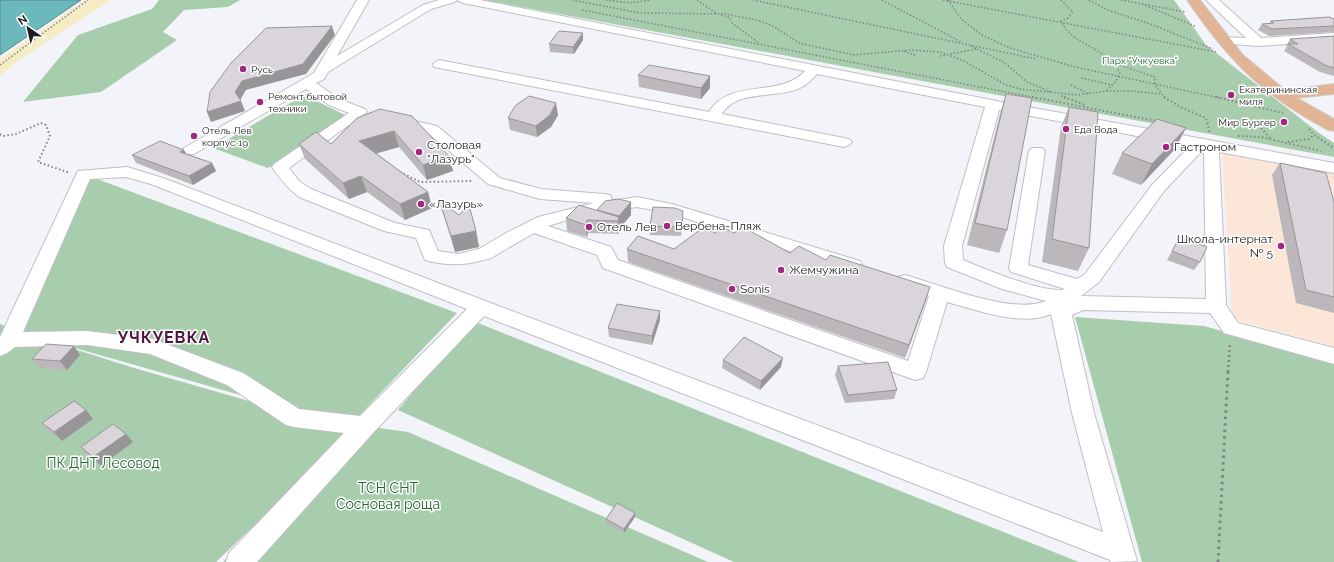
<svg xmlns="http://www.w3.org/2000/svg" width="1334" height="562" viewBox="0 0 1334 562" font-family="Raleway,sans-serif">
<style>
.education{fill:#fbe6d8}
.green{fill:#a8cdac}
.sand{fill:#f5ebc5}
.water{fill:#6cb9bc;stroke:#558a8d}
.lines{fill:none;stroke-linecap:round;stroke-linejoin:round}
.minor-casing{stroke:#bfbfc6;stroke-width:2}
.major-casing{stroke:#d2d2d2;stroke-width:2}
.path-far3{stroke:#838488;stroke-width:1.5;stroke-dasharray:1.5 2;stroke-linecap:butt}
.path-far2{stroke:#838488;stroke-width:2;stroke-dasharray:1.5 2.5;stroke-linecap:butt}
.path-far1{stroke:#838488;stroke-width:2.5;stroke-dasharray:2 3;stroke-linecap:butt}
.path{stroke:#838488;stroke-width:3;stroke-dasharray:2.5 4;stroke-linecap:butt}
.minor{fill:#fff;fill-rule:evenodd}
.major{fill:#e0b495;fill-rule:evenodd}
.wall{fill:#bbb7bb}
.shaded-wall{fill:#989599}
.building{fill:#d9d5da;stroke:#989599}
.poi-dot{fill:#a12880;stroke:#fff;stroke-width:1.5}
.labels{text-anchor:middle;stroke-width:3;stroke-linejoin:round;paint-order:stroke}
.far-park-label{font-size:10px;fill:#226632;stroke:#fff}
.far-poi-label{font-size:10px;fill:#1e1e20;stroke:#fff;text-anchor:start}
.poi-label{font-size:12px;fill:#1e1e20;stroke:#fff;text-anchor:start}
.near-park-label{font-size:14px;fill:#226632;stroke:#fff}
.district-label{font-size:16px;font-weight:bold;letter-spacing:1px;fill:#50163f;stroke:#fff}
</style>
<rect width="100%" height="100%" fill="#f3f4fa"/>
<path class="education" d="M1222,153L1334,173V347L1232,319Z"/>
<path class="green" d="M159,0H240L228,7L184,10L163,32L177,40L101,92L23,102L78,35L152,9Z
M484,0H1174L1206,45L1319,133L1334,143V157Z
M304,95L347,116L268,168L213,148Z
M89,176L457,313L349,426L33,336L134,368L353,431L216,562H0V324L23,333Z
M1075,317L1204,326L1334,362V562H1142Z
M473,321L1079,562H734L398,410Z
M365,426L408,432L708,562H223Z"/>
<path class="sand" d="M85,0H111L19,60L0,76V59Z"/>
<path class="water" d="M0,0H81L0,55Z"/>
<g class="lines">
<g class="minor-casing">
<path id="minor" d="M357,0H369L337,56L423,5L439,0H457L455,2L431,9L328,72L324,79L316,83L339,99L365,109L367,112L289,168L299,181L311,189L395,223L429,230L438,251L458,254L479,249L506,233L538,217L594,203L540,199L488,184L427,132L392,124L390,121L392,118L397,117L437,126L500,178L541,189L604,194L610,195L612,199L611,201L637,197L672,204L860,261L862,265L860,269L853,271L669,213L637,207L584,215L548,226L611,247L618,260L908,361L929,296L898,285L896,281L898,277L905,275C941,285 1012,315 1046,301L1002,289L947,267L945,263L944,246L985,107L817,74C812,80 807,84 800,88C777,99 736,89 722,114L849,139L852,142L849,145L844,147L434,67L433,64L439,60L709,112C730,77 780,99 805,71L463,3L457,0H480L1007,103L1334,163V173L1219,152L1226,305L1238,323L1334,348V364L1224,333L1210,313L1083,310L1072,315L1094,413L1137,561L1111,562L1110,560L484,316L373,433L257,562H226L229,553L344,433L294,427L286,425L227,385L150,354L87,345L15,347L7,353L0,356V337L78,171L127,167L163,178L488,302L1103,532L1072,413L1051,314C1022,327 977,310 947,302L926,372L923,378L915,380L603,268L597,255L534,233L491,258C466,265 451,267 425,260L416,238L384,231L299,197C288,188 280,179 272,167L274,164L349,113L329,105L306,89L194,154H184L181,151L184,148L314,73ZM999,110L1190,146L1152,185L1085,274L1077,279L1028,265L1045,151L1042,148H1032L1029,151L1009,268L1011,272L1065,289C1047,295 982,268 963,260L962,246ZM1204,153L1206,299L1081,296L1099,282L1164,191L1199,154ZM126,177L151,184L467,309L360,416L299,409L243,373L153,339L87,331L23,332L90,179Z
M1206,0H1219L1261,38L1334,33V41L1258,46L1219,43L1217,40L1219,37L1246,38Z"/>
</g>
<g class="major-casing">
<path id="major" d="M1187,0H1200L1243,55L1285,90L1334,84V94L1297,98L1334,119V131L1328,130C1262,95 1229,61 1187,0Z"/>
</g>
<path class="path-far3" d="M572,0L640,13L725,14L757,20L773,26L799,43L854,55L910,50L940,52L964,61L1006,85L1020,89L1077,95L1106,91H1133L1160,94
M606,0L630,3L651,0
M697,0L716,13
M753,0L1036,59
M882,0L961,42
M943,0L1216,52
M948,0L961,19L982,35L1010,48L1075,67L1220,98
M1061,0L1073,12L1068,18L1061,21C1071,45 1104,45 1120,73L1116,81L1107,90
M1089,0L1108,10L1153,25L1213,49
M1121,0L1186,12
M1142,4L1195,26
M582,10L1037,98
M721,15L730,18L732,23L759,43
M971,46L1005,63L1027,82L1051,92
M904,51L917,56
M940,56L976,49
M1117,64L1155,77V85L1165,98
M0,65L88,0
M1081,78L1112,85
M1071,85L1089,94
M1061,96L1066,98"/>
<path class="path-far2" d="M1032,97L1156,121
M1064,97L1085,105
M1164,97L1182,108L1206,118L1210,134
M1216,97L1283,113
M1261,128L1271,139
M1309,129L1314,135
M0,134L3,136L16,134L41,123L46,125L50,136L38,162L70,173
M1238,136L1261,137L1321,151
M1288,142L1309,139L1314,135L1334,148
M400,172L420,182L473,181"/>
<path class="path-far1" d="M1228,372L1230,342"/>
<path class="path" d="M1218,562L1228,371"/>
<use href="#minor" class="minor"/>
<use href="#major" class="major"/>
</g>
<path class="wall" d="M1333,19H1334V32L1269,36L1258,30L1262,24L1269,23L1271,21Z
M583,33V40L574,54L550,52L549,44Z
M1334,36V76L1320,72L1284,51L1287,46H1286L1290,39Z
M638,75L710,88L701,99L639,87Z
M1006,94L1007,230L999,253L967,245L1000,114Z
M1069,107L1089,248L1078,271L1042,262L1061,127Z
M380,109L449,156L453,171L427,180L399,147L376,153L428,192L432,208L405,220L367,192L349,199L305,159L299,144H331Z
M558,115L551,127L537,137L510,130L508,118Z
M1175,149L1141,185L1112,174L1122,153Z
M184,150L187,154L212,163L216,171L193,185L136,163L132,155Z
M1280,163L1334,202V313L1296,303L1272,175Z
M439,200L476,231L479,247L455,252L444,216Z
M631,202V215L619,229V234L588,233L587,237L567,231L566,218Z
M683,219L681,236L650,235V226Z
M715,233L790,253L826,260L926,300L905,358L628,262L627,249H674Z
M1180,237L1200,262L1194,270L1167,260Z
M660,320L652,345L609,337L608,328Z
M80,355L67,370L40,368L32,359Z
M723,360L781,367L760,390L722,368Z
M838,366L897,390L894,399L845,403L835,375Z
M86,410L93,419L62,441L50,432L42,423Z
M126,434L133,442L101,466L88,456L81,447Z
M635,517L624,533L606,524V519Z"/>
<path class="shaded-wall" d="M332,26L335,35L306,74L246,90L239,102L235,92L242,81Z
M583,33V40L574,54L573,47Z
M710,76V88L701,99V88Z
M241,101L245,111L211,122L207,112Z
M556,103L558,115L551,127L537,137L536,126Z
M1186,128L1175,149L1141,185L1152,164Z
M394,131L399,147L364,157L359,141Z
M184,150L188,158L180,152Z
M449,156L453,171L427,180L423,165Z
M212,163L216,171L193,185L189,176Z
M361,176L367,192L349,199L343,183Z
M428,192L432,208L405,220L400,204Z
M631,202V215L619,229V216Z
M619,217V234L618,221Z
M587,220L588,233L587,237L586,225Z
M476,231L479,247L455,252L451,236Z
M930,287L926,300L905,358L909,345Z
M660,311V320L652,345V336Z
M74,346L80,355L67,370L60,361Z
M783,358L781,367L760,390L761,381Z
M86,410L93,419L62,441L54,432Z
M126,434L133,442L101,466L93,457Z
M635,513V517L624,533V529Z"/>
<path class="building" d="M1329,17L1334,19V26L1272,29L1262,24L1274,23L1271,21Z
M332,26L303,64L242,81L235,92L241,101L207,112L210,92L231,63L266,28Z
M559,31L583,33L573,47L549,44Z
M1334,36V68L1325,65L1288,44H1298L1290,39Z
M649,65L710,76L701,88L638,75Z
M1006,94L1032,98L1007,230L975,223Z
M529,96L556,103L550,115L536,126L508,118L515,106Z
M1069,107L1098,112L1089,248L1052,239Z
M380,109L412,116L449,156L423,165L394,131L359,141L428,192L400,204L361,176L343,183L299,144L316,132L331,144L357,118Z
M1157,119L1186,128L1152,164L1122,153Z
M160,141L184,150L180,152L212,163L189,176L132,155Z
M1280,163L1326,173L1334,202V297L1306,290Z
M618,199L631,202L619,216L597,210L605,201Z
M439,200L459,215L469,205L476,231L451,236Z
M579,205L619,217L618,221L587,220L586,225L566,218Z
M653,207L675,208L683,211L682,227L650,226Z
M704,227L715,233L723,227L734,233L743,227L790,253L799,246L826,260L830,255L930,287L909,345L627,249L638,236L674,249Z
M1180,237L1207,247L1200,262L1172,251Z
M617,304L660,311L652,336L608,328Z
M744,337L783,358L761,381L723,360Z
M46,344L74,346L60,361L32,359Z
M888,362L897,390L848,395L838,366Z
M74,401L86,410L54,432L42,423Z
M113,424L126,434L93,457L81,447Z
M617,503L635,513L624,529L606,519Z"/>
<g class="poi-dot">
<circle cx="243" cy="69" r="4"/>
<circle cx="1231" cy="95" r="4"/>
<circle cx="260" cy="102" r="4"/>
<circle cx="1284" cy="122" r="4"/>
<circle cx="1066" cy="129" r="4"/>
<circle cx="194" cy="136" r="4"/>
<circle cx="1166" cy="147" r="4"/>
<circle cx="419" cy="152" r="4"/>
<circle cx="421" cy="204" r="4"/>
<circle cx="667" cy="226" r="4"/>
<circle cx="589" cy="227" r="4"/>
<circle cx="1281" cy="246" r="4"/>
<circle cx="781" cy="270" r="4"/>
<circle cx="732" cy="289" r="4"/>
</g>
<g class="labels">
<g class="far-park-label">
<text x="1140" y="64">Парк "Учкуевка"</text>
</g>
<g class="far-poi-label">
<text x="251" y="73">Русь</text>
<text x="1239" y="93">Екатерининская<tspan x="1239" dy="12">миля</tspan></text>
<text x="268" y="100">Ремонт бытовой<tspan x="268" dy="12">техники</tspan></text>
<text x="1276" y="126" text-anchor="end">Мир Бургер</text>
<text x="1074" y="133">Еда Вода</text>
<text x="202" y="134">Отель Лев<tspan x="202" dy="12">корпус 19</tspan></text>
</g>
<g class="poi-label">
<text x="427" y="149">Столовая<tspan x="427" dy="14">"Лазурь"</tspan></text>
<text x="1174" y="151">Гастроном</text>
<text x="429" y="208">«Лазурь»</text>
<text x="675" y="230">Вербена-Пляж</text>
<text x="597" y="231">Отель Лев</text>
<text x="1273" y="243" text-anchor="end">Школа-интернат<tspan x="1273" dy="14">№ 5</tspan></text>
<text x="789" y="274">Жемчужина</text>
<text x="740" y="293">Sonis</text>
</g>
<g class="near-park-label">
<text x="103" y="468">ПК ДНТ Лесовод</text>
<text x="388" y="493">ТСН СНТ<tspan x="388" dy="16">Сосновая роща</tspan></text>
</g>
<g class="district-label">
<text x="164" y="343">УЧКУЕВКА</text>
</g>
</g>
<g transform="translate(28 28) rotate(326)" stroke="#ffffff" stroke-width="3" paint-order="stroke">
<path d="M0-3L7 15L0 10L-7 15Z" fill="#1e1e20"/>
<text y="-6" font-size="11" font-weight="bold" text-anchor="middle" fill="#1e1e20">N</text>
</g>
</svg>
